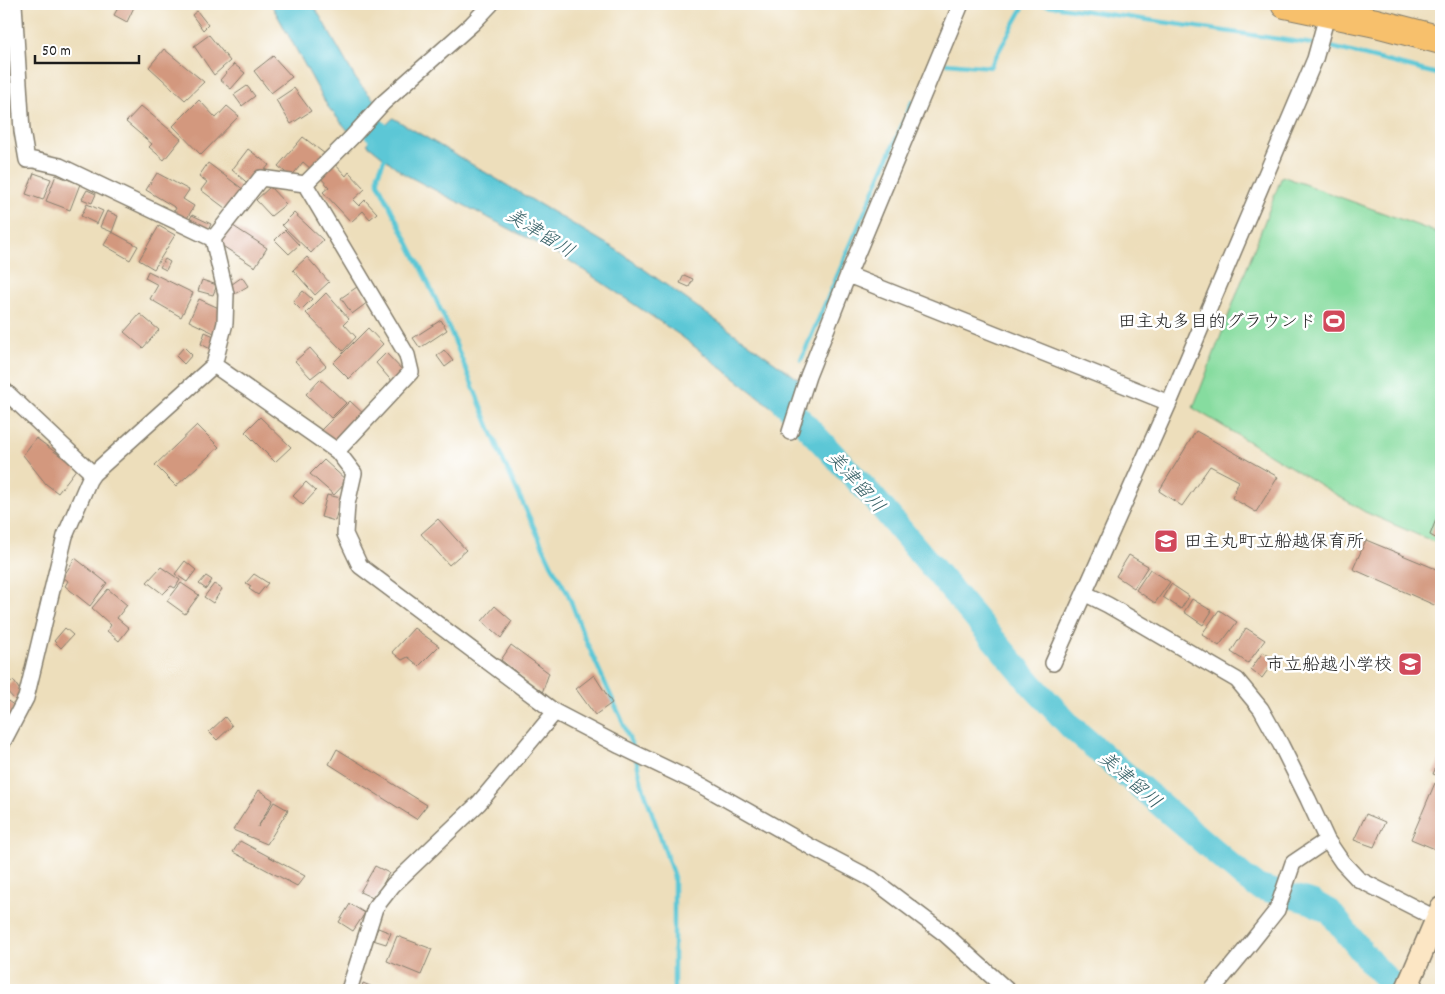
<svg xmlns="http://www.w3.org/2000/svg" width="1445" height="994" viewBox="0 0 1445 994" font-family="Dekko,'Klee One',sans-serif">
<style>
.green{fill:#86dc9f;stroke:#517c5e}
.water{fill:#5cc7d6;stroke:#3c7279}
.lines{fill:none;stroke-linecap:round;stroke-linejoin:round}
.stream{stroke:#5cc7d6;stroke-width:4.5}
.river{stroke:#5cc7d6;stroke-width:25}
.building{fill:#d3987e}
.street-casing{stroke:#847d6c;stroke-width:18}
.secondary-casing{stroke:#847d6c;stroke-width:24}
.highway-casing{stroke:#847d6c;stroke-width:30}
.street{stroke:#fff;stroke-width:15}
.secondary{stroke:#fce6c4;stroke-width:21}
.highway{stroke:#f7c06c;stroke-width:28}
.labels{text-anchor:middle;stroke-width:5;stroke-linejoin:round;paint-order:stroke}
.poi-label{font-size:18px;fill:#1c1c1c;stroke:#fff;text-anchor:end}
.water-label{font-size:19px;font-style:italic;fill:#366066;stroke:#fff}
</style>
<rect width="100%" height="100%" fill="#fff"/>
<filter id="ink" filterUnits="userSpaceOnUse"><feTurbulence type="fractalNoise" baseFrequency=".02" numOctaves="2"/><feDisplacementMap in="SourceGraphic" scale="10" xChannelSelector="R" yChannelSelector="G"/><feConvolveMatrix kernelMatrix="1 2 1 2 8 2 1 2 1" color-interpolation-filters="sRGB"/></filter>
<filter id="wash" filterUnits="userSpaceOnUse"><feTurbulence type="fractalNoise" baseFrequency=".0096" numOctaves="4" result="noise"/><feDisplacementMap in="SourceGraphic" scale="20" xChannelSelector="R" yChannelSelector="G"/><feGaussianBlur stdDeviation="1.12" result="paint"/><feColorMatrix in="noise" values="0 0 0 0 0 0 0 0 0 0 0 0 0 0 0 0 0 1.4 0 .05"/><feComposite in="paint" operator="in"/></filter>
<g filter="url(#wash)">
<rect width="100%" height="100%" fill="#eddebb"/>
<path class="green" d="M1282,176L1441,234V545L1365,512L1193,408Z"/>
<path class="water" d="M271,4H313L357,81L378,104L351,134L328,107Z
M393,118L617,250L801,381L789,421L681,336L564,257L404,174L367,144Z"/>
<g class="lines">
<path class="stream" d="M1039,4L1313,44
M1327,46L1441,75
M947,63L990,67L1025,4
M387,153L378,174V183L423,272L450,330L502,458L551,564L568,594L586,641L621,718L633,748
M801,360L912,102
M636,758L642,784L674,877V990"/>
<path class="river" d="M347,102L390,145L405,153
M779,397L872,496L1032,685L1071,727L1244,877L1258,887L1312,902L1330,912L1372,964L1398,990"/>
</g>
<g id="blocks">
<path class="building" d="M120,4H132L135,5L127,22L114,15Z
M197,11L208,25L203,30L192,15Z
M209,35L230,61L214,75L194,46Z
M164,49L204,82L185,100L149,67Z
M273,56L292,77L271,93L254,71Z
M234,64L245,73L231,89L220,80Z
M247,86L255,96L242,106L234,95Z
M294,88L311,111L291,124L276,100Z
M199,100L216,118L227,106L239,116L201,155L173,126Z
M141,106L181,139L164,160L149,147L152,144L126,122Z
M303,137L325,154L311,169L303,162L291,177L278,166Z
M248,149L269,165L251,186L232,170Z
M333,162L346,176L349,172L365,189L353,200L359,206L365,200L377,213L370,219L363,211L351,222L323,192L329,187L318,175Z
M208,163L244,190L229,211L201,190L207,182L199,176Z
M34,173L51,179L43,200L26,194Z
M157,173L189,190L183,199L194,206L185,222L172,216L176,208L146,190Z
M56,175L80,184L70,210L46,201Z
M270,187L286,204L271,216L256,200Z
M87,190L96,194L92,203L82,199Z
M87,204L103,211L97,224L81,216Z
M107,211L118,216L112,232L138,246L130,260L104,245L112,232L100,227Z
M294,213L323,240L311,253L282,225Z
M192,215L211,224L206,235L187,225Z
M230,224L267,248L255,267L218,243Z
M159,226L175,235L154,269L139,260Z
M285,230L299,245L289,254L275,240Z
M307,257L329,282L315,295L293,270Z
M165,259L170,262L166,270L160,267Z
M148,271L193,293L181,317L150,299L158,285L145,278Z
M684,275L693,279L689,287L680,283Z
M242,277L248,286L233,295L228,287Z
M202,280L217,285L213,295L198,291Z
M357,287L368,302L352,314L341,298Z
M303,291L312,299L301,310L293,302Z
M326,293L349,319L344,324L356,337L343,351L306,313Z
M199,299L223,310L214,333L189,321Z
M140,314L159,330L143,348L124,332Z
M441,320L447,330L420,348L413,338Z
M368,328L383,344L349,379L333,363Z
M216,331L214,351L201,344L205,332L214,336Z
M184,347L192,355L184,364L176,356Z
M310,348L326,366L311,378L295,361Z
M444,350L453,361L445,367L437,356Z
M386,353L406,374L395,385L376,363Z
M320,379L346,403L331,418L306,394Z
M350,401L368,418L341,447L320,431Z
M260,417L291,447L275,462L245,432Z
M197,425L219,447L176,486L155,465Z
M1196,431L1278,477L1256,512L1232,498L1239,481L1210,466L1182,506L1159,491Z
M36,438L77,468L58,493L46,484L23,455Z
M324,460L347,481L334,495L310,474Z
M306,482L316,491L303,505L293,496Z
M327,495L341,498L335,521L321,517Z
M1437,517L1441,519V541L1430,535Z
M438,519L466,550L449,565L421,534Z
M1366,540L1441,571V608L1353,569Z
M1129,555L1148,566L1134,588L1116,576Z
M75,558L107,583L90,606L65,586L68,581L63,577Z
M185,561L196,570L187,582L175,574Z
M161,567L180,580L175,588L171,586L163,594L147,582Z
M1150,569L1170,582L1155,603L1136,590Z
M254,574L268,583L258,595L249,589L251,586L246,583Z
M206,576L212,580L206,589L199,584Z
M181,583L199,595L185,614L167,601Z
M214,584L222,589L213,603L204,597Z
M1171,584L1189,596L1181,609L1163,597Z
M108,589L127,605L117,618L129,628L119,641L107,631L111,625L92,608Z
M1192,599L1212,611L1203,625L1184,612Z
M495,606L512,621L501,638L482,621Z
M1219,610L1237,622L1219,646L1202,634Z
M65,628L73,635L61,648L54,641Z
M414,628L439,646L419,666L408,657L402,660L392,652Z
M1246,628L1265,640L1248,663L1231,652Z
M511,645L549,673L542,693L501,660Z
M1263,652L1275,660L1262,678L1251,669Z
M594,675L612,703L595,715L576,689Z
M13,680L21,692L15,700L4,688Z
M5,699L15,706L4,724V700Z
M225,717L232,726L217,740L209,732Z
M337,749L427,805L416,819L329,764Z
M1441,756V777L1433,774Z
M1435,783L1441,786V836L1435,849L1411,839Z
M259,790L273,800L258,827L274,802L288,810L267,844L233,830Z
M1366,814L1385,822L1374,847L1354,840Z
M240,841L305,876L297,886L233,852Z
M375,866L389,873L375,899L360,892Z
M350,904L365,913L353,931L339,922Z
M378,928L391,933L386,944L373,940Z
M397,936L432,949L421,975L387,961Z
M363,983L380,990H361Z"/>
</g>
</g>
<g filter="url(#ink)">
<use href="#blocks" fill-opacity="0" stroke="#847d6c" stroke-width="1"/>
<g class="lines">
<g class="street-casing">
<path id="street" d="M14,4L22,131L27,160H34L60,166L213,239
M305,184L407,355L411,372L337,451
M305,184L351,138L383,103L472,24L491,4
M213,239L261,178L305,184
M848,275L1169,403
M214,365L337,451L354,473L347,504L345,534L360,566L555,712L620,746L703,786L811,847L872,879L945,934L1007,990
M4,390L93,474
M790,432L808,376L848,275L961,4
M1084,593L1108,605L1237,680L1261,709L1281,745L1308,799L1327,840L1342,862L1358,879L1437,919
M1053,663L1169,403L1315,59L1328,12
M4,740L26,698L65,536L89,480L93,474L214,365L225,323L226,294L213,239
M349,990L375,908L393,885L479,803L555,712
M1212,990L1246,949L1277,910L1293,863L1327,840"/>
</g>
<g class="secondary-casing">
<path id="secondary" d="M1406,990L1441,908"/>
</g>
<g class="highway-casing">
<path id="highway" d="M1285,4L1376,23L1441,40"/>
</g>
<use href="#street" class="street"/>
<use href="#secondary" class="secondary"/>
<use href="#highway" class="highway"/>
</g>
</g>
<defs>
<g id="stadium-square" transform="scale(1.25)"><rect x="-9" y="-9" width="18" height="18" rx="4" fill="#d1495b" stroke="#fff"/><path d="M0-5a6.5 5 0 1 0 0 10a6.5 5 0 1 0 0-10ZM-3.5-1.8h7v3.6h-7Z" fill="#fff"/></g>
<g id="school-square" transform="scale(1.25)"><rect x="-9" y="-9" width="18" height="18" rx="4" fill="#d1495b" stroke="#fff"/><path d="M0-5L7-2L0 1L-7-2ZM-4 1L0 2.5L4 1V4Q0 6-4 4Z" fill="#fff"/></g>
</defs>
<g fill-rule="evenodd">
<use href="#stadium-square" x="1334" y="321"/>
<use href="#school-square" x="1166" y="541"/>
<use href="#school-square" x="1410" y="664"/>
</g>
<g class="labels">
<g class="poi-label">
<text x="1316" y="327">田主丸多目的グラウンド</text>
<text x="1184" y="547" text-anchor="start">田主丸町立船越保育所</text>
<text x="1392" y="670">市立船越小学校</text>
</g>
<g class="water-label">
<text transform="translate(541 232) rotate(32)" y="7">美津留川</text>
<text transform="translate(857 481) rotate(48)" y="7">美津留川</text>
<text transform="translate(1131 779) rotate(41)" y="7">美津留川</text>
</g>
</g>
<rect width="1445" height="994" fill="none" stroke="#fff" stroke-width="20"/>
<path d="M35 55v8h104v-8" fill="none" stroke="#1c1c1c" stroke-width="2.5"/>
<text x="42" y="55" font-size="15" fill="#1c1c1c" stroke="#ffffff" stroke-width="4" paint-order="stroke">50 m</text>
</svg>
